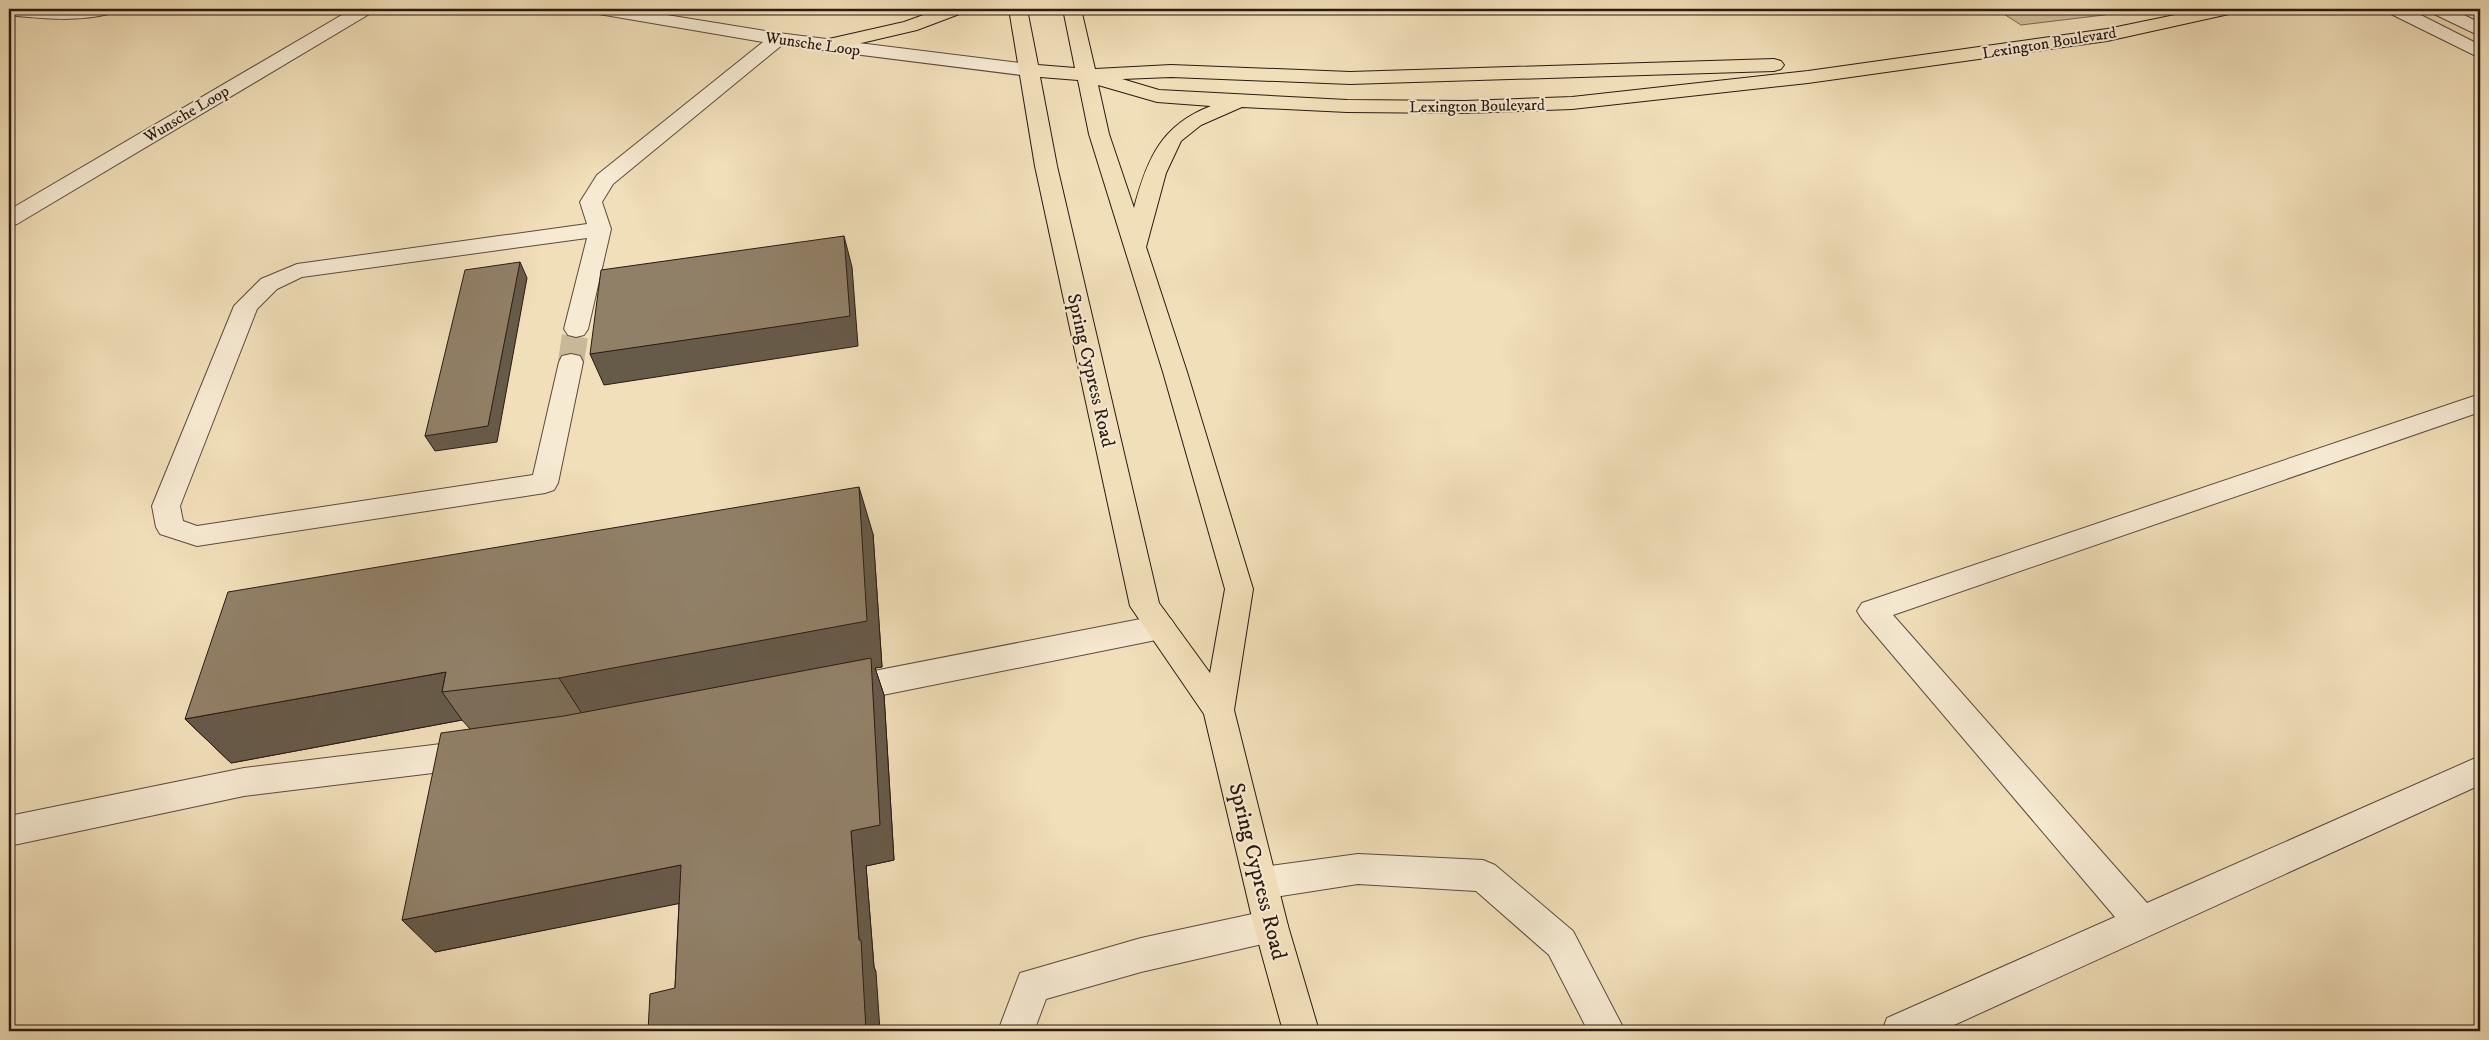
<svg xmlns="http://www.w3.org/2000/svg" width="2489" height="1040" viewBox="0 0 2489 1040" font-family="'IM FELL DW Pica',serif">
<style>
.green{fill:#cfbe9c;stroke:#7c6c56}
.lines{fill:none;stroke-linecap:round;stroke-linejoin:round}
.minor-tunnel{stroke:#c9b897;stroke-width:26;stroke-dasharray:26 13;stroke-linecap:butt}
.minor-casing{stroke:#5c4b3b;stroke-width:2}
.major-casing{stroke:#2a1a11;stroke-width:2}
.minor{fill:#f6ead2;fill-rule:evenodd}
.major{fill:#f1dfb9;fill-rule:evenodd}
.wall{fill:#7d6e59;stroke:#2a1a11}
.shaded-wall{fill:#665a49;stroke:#2a1a11}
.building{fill:#918068;stroke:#2a1a11}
.labels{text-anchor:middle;stroke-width:4;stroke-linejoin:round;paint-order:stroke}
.far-street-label{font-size:16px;fill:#2a1a11;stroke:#f6ead2}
.street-label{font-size:19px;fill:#2a1a11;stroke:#f6ead2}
.near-street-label{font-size:22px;fill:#2a1a11;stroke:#f6ead2}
</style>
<rect width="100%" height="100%" fill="#f1dfb9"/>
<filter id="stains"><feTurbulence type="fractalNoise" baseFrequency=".004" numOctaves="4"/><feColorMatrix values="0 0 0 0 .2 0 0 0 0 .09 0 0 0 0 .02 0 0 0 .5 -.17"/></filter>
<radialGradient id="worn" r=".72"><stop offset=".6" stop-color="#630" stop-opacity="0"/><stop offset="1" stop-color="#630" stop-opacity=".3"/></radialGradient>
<path class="green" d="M1996,9H2134L2104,15L2021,25Z"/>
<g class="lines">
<path class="minor-tunnel" d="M571,362L576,329"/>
<g class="minor-casing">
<path id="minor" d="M9,9H116L113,13C78,22 45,19 9,15Z
M352,9H374L371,13L17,224L9,226V210Z
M590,9H630L778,33L1029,64L1036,66L1039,70L1036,74L1029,76L782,45L613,184L602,202L611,229L588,329L584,335L576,337L568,335L564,329L587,238L302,277L277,289L257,309L180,506L183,521L197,526L533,475L559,362L562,356L571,354L580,356L583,362L558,483L554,490L545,493L197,546L160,534L156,527L152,506L234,306L261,279L297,264L587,224L580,202L597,175L763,42L599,14L593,13Z
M2386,9H2409L2480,45V58L2389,13Z
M2429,9H2452L2480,23V36L2432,13Z
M2480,394V412L1893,615L2147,903L2480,756V785L1941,1031H1882L1887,1018L2115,917L1862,619L1857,611L1862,603Z
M1161,615L1171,619L1176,627L1171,635L1161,639L843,703L832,699L828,690L832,681L843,677Z
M474,740L485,744L490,754L485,764L474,768L244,796L9,846V816L244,768Z
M1358,854L1483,860L1495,865L1573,931L1625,1031H1588L1549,955L1476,891L1358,884L1262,899L1250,894L1245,883L1250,872L1262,867Z
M1271,910L1283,914L1288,926L1283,938L1271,942L1141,972L1046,999L1034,1031H998L1020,973L1141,938Z"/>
</g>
<g class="major-casing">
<path id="major" d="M940,9H965L962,13L917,30L827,51L820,49L818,45L820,41L904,22Z
M1009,9H1027L1038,65L1075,68L1063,9H1081L1095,69L1171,65L1350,72L1774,59L1781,61L1784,65L1781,69L1774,71L1350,84L1171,77L1122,79L1159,90L1347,100L1465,101L1572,97L1808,71L2107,29L2204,9H2238L2235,13L2229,14L2107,41L1808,83L1572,109L1465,113L1347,112L1242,107L1201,125L1181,141L1166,173L1146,247L1187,372L1253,589L1234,710L1288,926L1319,1031H1283L1254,926L1204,714L1130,606L1035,166ZM1040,77L1078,80L1089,134L1163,372L1225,589L1210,673L1159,603L1057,166ZM1098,85L1157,102L1211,106C1161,125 1147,159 1134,208L1109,134Z"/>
</g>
<use href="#minor" class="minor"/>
<use href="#major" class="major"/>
</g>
<path class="wall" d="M873,534L882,667L875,668L884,695L894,860L866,866L874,967L876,972L675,988L679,903L435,952L470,729L462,720L231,763L185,719Z"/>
<path class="shaded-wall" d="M844,236L852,267L858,346L604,385L590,354Z
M520,262L527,278L497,442L435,451L425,436Z
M859,487L873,534L882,667L875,668L884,695L894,860L866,866L874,967L876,972L880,1031H866L859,940L851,831L588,723L559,678Z
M446,672L442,692L462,720L231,763L185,719Z
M681,865L702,899L435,952L402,920Z"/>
<path class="building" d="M844,236L850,316L590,354L601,270Z
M520,262L488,426L425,436L465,270Z
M859,487L867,621L559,678L442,692L446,672L185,719L228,592Z
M871,658L880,825L851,831L859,940H861L866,1031H648L650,994L675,988L681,865L402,920L441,733L564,716Z"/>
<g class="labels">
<g class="far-street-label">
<text transform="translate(2049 42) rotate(-9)" y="6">Lexington Boulevard</text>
<text transform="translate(813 43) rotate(8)" y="6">Wunsche Loop</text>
<text transform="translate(1477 105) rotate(-1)" y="6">Lexington Boulevard</text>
<text transform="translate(186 113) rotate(-31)" y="6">Wunsche Loop</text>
</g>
<g class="street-label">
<text transform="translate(1092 370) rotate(77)" y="7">Spring Cypress Road</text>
</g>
<g class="near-street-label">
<text transform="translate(1259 871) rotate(76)" y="8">Spring Cypress Road</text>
</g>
</g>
<rect width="2489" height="1040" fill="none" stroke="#f1dfb9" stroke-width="30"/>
<rect x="10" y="10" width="2469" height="1020" fill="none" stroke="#2a1a11" stroke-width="2.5"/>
<rect x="15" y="15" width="2459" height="1010" fill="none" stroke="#2a1a11"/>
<rect width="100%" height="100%" filter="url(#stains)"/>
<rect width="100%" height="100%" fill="url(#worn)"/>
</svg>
